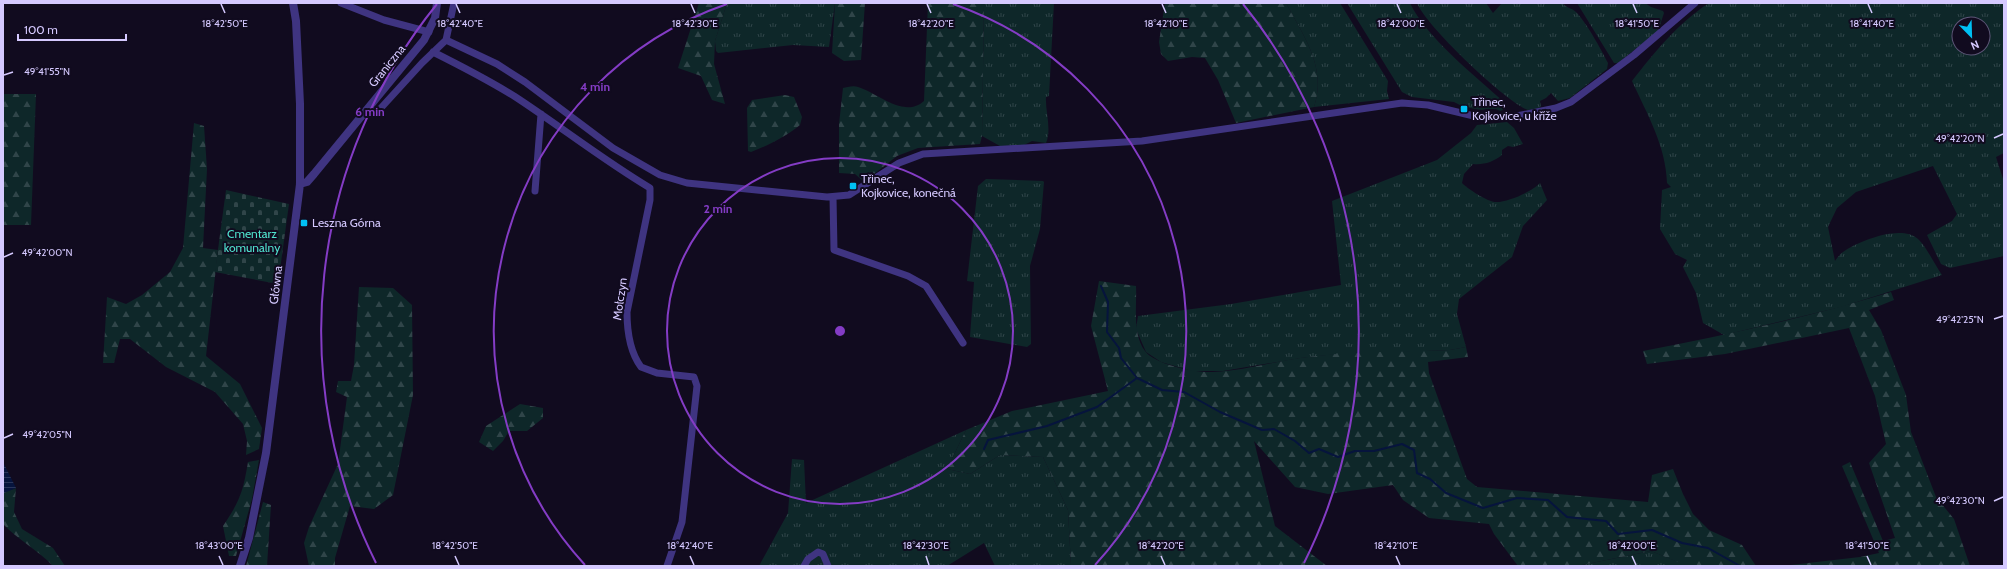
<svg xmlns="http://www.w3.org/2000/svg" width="2007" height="569" viewBox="0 0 2007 569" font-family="Cabin,sans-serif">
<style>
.grass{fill:url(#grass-tufts);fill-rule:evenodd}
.forest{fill:url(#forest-firs)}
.cemetery{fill:url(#cemetery-stones)}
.water{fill:url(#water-rules)}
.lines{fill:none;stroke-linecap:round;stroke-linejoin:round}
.stream{stroke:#06143d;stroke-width:2}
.minor{stroke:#3f3481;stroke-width:7}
.tertiary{stroke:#3f3481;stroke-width:8}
.ticks{fill:none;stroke:#d5c9ff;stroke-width:1.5}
.ring{fill:none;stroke:#843cc5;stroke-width:2}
.poi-dot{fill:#00c0f4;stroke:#110b1f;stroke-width:1.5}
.labels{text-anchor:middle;stroke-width:4;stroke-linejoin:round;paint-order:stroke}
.street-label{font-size:12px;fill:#d5c9ff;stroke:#110b1f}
.poi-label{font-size:12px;fill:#d5c9ff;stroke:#110b1f;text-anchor:start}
.park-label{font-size:12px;fill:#50e4d0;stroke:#110b1f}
.ticks-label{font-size:10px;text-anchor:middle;fill:#d5c9ff;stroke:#110b1f;stroke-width:4;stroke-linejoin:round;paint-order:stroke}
.centre{fill:#843cc5;stroke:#110b1f;stroke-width:2}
.ring-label{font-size:12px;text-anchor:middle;font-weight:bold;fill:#843cc5;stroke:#110b1f;stroke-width:4;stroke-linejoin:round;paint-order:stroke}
</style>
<defs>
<pattern id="grass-tufts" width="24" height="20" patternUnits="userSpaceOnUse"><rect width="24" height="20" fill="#0e2729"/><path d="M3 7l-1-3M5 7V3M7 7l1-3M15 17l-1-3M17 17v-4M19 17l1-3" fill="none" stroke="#304549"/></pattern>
<pattern id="forest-firs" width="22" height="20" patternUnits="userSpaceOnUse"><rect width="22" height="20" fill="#0e2729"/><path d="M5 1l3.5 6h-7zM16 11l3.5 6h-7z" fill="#304549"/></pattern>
<pattern id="cemetery-stones" width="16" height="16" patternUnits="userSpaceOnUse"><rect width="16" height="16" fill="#0e2729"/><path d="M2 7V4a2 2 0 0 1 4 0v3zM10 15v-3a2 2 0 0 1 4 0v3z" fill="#304549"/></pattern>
<pattern id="water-rules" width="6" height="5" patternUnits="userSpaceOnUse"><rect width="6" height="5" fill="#06143d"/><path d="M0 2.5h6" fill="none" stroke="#29355a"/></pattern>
</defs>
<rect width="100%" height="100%" fill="#110b1f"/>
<path class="grass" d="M727,3H835L829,47L793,45L718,53L716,51L715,41Z
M984,3H1054L1049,96L1046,97C1045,111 1052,129 1046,143L1032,141L1024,145L1000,146L982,136Z
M1286,3H1340L1388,81L1387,91L1389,99L1314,107C1327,67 1304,37 1286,3Z
M1347,3H1410C1426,37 1475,76 1504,102L1503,110L1500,111L1496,109H1486L1482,110L1464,107L1454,102L1412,97L1402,92Z
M1417,3H1486L1493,13L1502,3H1563C1566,8 1572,8 1576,12C1586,22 1601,49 1608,63L1607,69L1570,98L1558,101L1551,93L1546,98L1540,101L1541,106L1539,108L1528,110C1506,102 1426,26 1417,3Z
M1577,3H1645L1651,7L1663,11L1664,13L1658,31L1618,63H1614Z
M1709,3H2004V153L1996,157L2004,182V256L1950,268L1941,264L1927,235L1952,221L1957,214L1933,166L1856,192L1837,208L1828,227L1835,261C1837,258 1840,254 1843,252C1859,241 1901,224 1918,239C1926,246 1935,265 1942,275L1841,307L1724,335L1703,323L1696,293L1683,267L1687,260L1675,254L1660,229L1662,190L1671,187L1667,183C1666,146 1647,114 1632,81C1654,53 1678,23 1709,3ZM1959,24H1983V48H1959Z
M1507,122L1514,128L1523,144L1513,147L1508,146L1502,150V155C1493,162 1484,165 1473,164L1464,174L1462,183C1468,189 1489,203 1497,202C1508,202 1533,191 1540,183L1547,200L1523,226L1512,257L1459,299L1457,314L1466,347L1450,350L1328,355L1301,358L1223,371H1192L1161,362L1146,352L1136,329L1138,316L1231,304L1341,285L1332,201L1437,160L1471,133L1477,125Z
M986,179L1043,181L1044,182L1040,229L1030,266L1031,341V344L1027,347L970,337L974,282L967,281L978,186Z
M966,430L947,469L970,474L1000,455L1043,457L1068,510L1071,566H995L984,543L947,566H759L788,513L792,459L804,460L806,503Z
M1651,551L1681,563V566H1577Z"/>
<path class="forest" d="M699,3H727L715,41L714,64L725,104L712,100L701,76L678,68Z
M835,3H865L861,60L844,61L832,53Z
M928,3H984L982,136L980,144L918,148L897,156L864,182L855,174L839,173V124L843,88C847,87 854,85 858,87C878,93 904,119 924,101Z
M1165,3H1286C1304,37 1327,67 1314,107L1236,123L1218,80L1205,58L1192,57L1168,61L1161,54L1159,42Z
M3,94H36L31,225H3Z
M785,95L794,97L802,117L800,125C785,137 769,145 751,152L748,151L747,108L752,100Z
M194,123L204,126L207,169L203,248L218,250L206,356L240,384L262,428L259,449L246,455L247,441L243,424L215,392L166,367L130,339H120L114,363H103L107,297L126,304L142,295L170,272L183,248Z
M1099,281L1136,286C1137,307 1132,333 1145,351C1155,365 1197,373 1213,372C1243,371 1272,362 1300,358C1349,351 1400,352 1450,350L1466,347L1468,357L1428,362L1429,373L1467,479L1477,487L1648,502L1652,475L1673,469L1683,494L1693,514L1709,530L1742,545L1756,566H1681L1680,563L1651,551L1577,566H1518L1494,534L1489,524L1429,518L1403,500L1393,485L1328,494L1295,487L1254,441L1275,526L1327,566H1071L1068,510L1043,457L1000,455L970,474L947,469L966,430L1012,411L1108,391L1091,326Z
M359,287L393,288L412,305L413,395L393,495L374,509L350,506L335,558V566H309L304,543L309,527L338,464L347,397L336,392L338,381H351L354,365Z
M1891,292L1894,300L1869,310L1881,330L1906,395L1911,432L1936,497L1954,519L1970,566H1782L1860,557L1879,553L1842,466L1850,462L1883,541L1895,538L1869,463L1886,444L1875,396L1849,328L1725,354L1647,364L1643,351C1727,335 1810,317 1891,292Z
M520,404L543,408V418L527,431H509L503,441L493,451L479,442L486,426Z
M259,460L252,499L236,556H229L223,526C240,501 243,492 248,462Z
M16,488L14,512L22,529L53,548L65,566H53C38,550 18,540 3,524V493Z
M263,502L271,505L267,566H246Z"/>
<path class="cemetery" d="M226,190L289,204L278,284L215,272Z"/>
<path class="water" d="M3,462L16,488L4,493H3Z"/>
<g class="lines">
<path class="stream" d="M1101,286L1108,302L1107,332L1119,348L1121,358L1137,378
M984,449L988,440L1047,426L1097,407L1137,378L1162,390L1184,392L1220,412L1262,430L1274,429L1295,441L1309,453L1319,449L1338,457L1355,451H1374L1402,444L1414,450L1417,473L1430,479L1446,493L1483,508L1517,498L1548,500L1567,517L1606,521L1618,534L1652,530L1682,543L1708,548L1740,566"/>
<path class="minor" d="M341,3L384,20L429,32
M446,40L497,64L525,82L613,148L660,175L687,183L827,197L849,195L899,163L923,154L1142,141L1402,103L1428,105L1478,117H1512L1556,108L1571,102L1634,55L1695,3
M433,52C461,66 488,80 514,96C560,126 603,160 650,188V200L627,312C627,331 630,352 641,367L657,373L694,377L697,386L682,522L667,566
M365,111L370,113L380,109L422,63L446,40L454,3
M535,191L541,114
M833,197L834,250L908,276L926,286L963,343
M804,566L808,559L818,552L823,554L828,566"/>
<path class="tertiary" d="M300,184L307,182L314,174L424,40L435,18L437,3
M240,566L249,538L266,453L300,184V104L296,21L293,3"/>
</g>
<path class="ticks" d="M221,4L225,13M456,4L460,13M691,4L695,13M927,4L931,13M1162,4L1166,13M1397,4L1401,13M1633,4L1637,13M1868,4L1872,13M4,75L13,72M1994,138L2003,134M4,257L13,253M1994,319L2003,316M4,438L13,434M1994,501L2003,497M219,556L223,565M455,556L459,565M690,556L694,565M926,556L929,565M1161,556L1165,565M1396,556L1400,565M1632,556L1636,565M1867,556L1871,565"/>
<g class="ring">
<circle cx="840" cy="331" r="173"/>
<path d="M585 565A346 346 0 0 1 727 4M953 4A346 346 0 0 1 1095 565"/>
<path d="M376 563A519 519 0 0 1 437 4M1243 4A519 519 0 0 1 1304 563"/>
</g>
<g class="poi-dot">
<rect x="1460" y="105" width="8" height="8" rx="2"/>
<rect x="849" y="182" width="8" height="8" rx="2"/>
<rect x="300" y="219" width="8" height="8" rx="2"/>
</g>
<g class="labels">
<g class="street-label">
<text transform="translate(387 66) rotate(-51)" y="4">Graniczna</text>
<text transform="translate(276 285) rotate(-83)" y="4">Główna</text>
<text transform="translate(620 299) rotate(-82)" y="4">Mołczyn</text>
</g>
<g class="poi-label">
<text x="1472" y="106">Třinec,<tspan x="1472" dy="14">Kojkovice, u kříže</tspan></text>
<text x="861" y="183">Třinec,<tspan x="861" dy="14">Kojkovice, konečná</tspan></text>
<text x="312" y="227">Leszna Górna</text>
</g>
<g class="park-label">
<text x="252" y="238">Cmentarz<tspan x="252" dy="14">komunalny</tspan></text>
</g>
</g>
<g class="ticks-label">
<text x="225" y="27">18°42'50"E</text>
<text x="460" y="27">18°42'40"E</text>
<text x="695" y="27">18°42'30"E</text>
<text x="931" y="27">18°42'20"E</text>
<text x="1166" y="27">18°42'10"E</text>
<text x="1401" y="27">18°42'00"E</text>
<text x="1637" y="27">18°41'50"E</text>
<text x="1872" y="27">18°41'40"E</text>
<text x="47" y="75">49°41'55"N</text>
<text x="1960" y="142">49°42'20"N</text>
<text x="47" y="256">49°42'00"N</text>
<text x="1960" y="323">49°42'25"N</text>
<text x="47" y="438">49°42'05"N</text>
<text x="1960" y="504">49°42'30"N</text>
<text x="219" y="549">18°43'00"E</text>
<text x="455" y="549">18°42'50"E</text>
<text x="690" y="549">18°42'40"E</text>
<text x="926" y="549">18°42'30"E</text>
<text x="1161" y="549">18°42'20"E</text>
<text x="1396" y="549">18°42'10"E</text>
<text x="1632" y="549">18°42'00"E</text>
<text x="1867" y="549">18°41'50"E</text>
</g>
<circle cx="840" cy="331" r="6" class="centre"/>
<g class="ring-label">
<text x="595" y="91">4 min</text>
<text x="370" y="116">6 min</text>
<text x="718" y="213">2 min</text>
</g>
<rect width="2007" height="569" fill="none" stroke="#d5c9ff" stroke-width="8"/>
<g transform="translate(1971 36) rotate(157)"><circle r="19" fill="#110b1f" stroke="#5f5779"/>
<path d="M0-3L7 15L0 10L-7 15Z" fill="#00c0f4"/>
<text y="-6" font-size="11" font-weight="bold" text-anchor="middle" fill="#d5c9ff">N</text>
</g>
<path d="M18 34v6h108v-6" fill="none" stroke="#d5c9ff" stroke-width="2"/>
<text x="24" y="34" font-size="12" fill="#d5c9ff" stroke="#110b1f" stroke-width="3" paint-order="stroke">100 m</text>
</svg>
